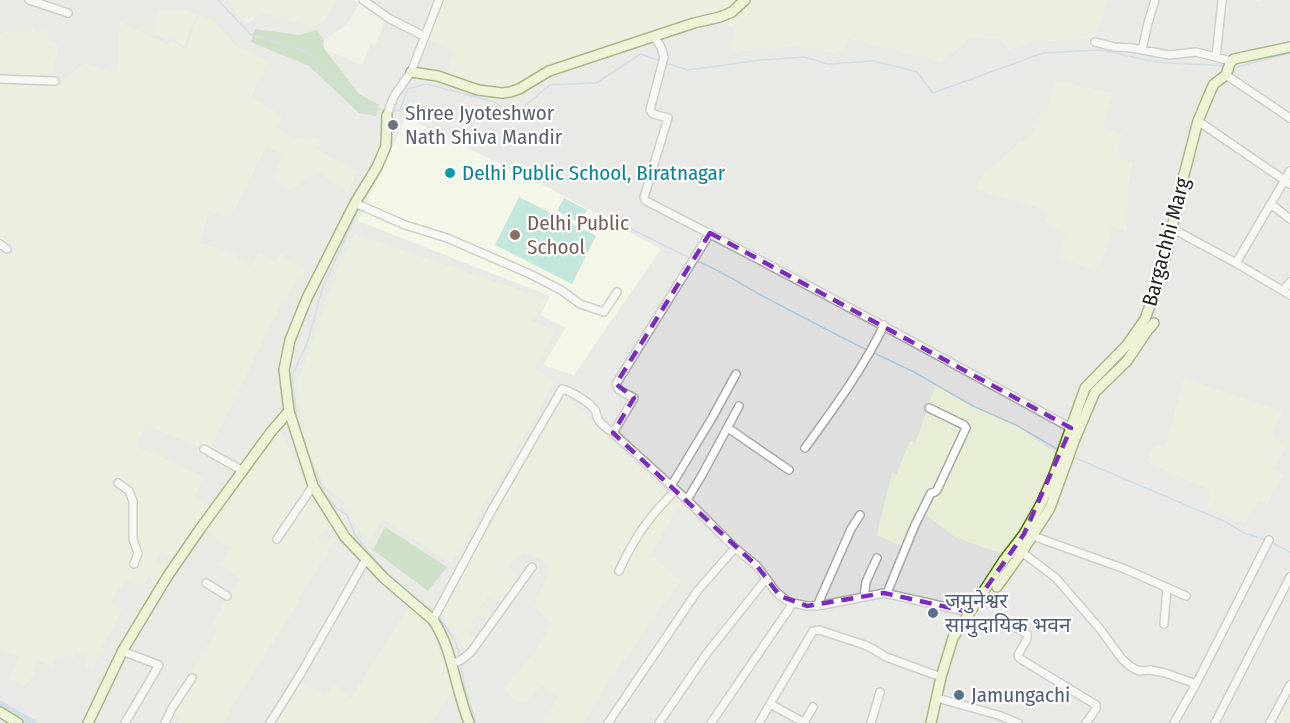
<svg xmlns="http://www.w3.org/2000/svg" width="1290" height="723" viewBox="0 0 1290 723" font-family="'Fira Sans Condensed','Noto Sans Devanagari',sans-serif">
<style>
.residential{fill:#e0dfdf}
.education{fill:#f9fee5}
.farmland{fill:#e7eed6}
.forest{fill:#a4cea0}
.pitch{fill:#8cdbcd}
.lines{fill:none;stroke-linecap:round;stroke-linejoin:round}
.stream{stroke:#acc7dc;stroke-width:1.5}
.canal{stroke:#acc7dc;stroke-width:7}
.street-casing{stroke:#a6a6a6;stroke-width:10}
.secondary-casing{stroke:#54760b;stroke-width:12}
.street{stroke:#fff;stroke-width:7}
.secondary{stroke:#e9f7c1;stroke-width:9}
.marked{fill:none;stroke:#7b2cbf;stroke-width:4.5;stroke-dasharray:12 8;stroke-linejoin:round}
.worship-dot{fill:#6b7280;stroke:#fff;stroke-width:2}
.culture-dot{fill:#0f9aa8;stroke:#fff;stroke-width:2}
.education-dot{fill:#8d6e63;stroke:#fff;stroke-width:2}
.service-dot{fill:#5c6f8a;stroke:#fff;stroke-width:2}
.labels{text-anchor:middle;stroke-width:4.5;stroke-linejoin:round;paint-order:stroke}
.worship-label{font-size:21px;fill:#5b616d;stroke:#fff;text-anchor:start}
.culture-label{font-size:21px;fill:#0d838f;stroke:#fff;text-anchor:start}
.education-label{font-size:21px;fill:#785e54;stroke:#fff;text-anchor:start}
.street-label{font-size:21px;fill:#222;stroke:#fff}
.service-label{font-size:21px;fill:#4e5e75;stroke:#fff;text-anchor:start}
</style>
<rect width="100%" height="100%" fill="#f1f0e9"/>
<path class="residential" d="M0,0H228L238,16L246,23L251,22L258,14L263,13L324,22L337,0H353L359,4L346,25L324,40L323,45L325,50L362,65L371,44L375,46L387,17L364,0H441L454,51L457,79L500,86L516,91L543,76L694,23H724L733,27L734,52L795,46L834,53L847,38L941,62L970,38L1001,39L1009,49L1032,42L1094,38L1108,0H1254L1259,3L1262,0H1290V723H0Z"/>
<path class="education" d="M406,117L551,189L661,249L574,375L543,365L566,328L540,315L550,296L358,221Z"/>
<path class="farmland" d="M228,0H337L324,22L314,27L263,13L242,20Z
M441,0H1108L1094,38L1032,42L1009,49L1001,39L970,38L941,62L848,38L844,51L834,53L795,46L734,52L727,44L733,37V26L724,23H694L543,76L516,92L500,86L457,79L446,76L454,51L425,38Z
M157,9L186,10L197,15L184,46L171,38L167,41L154,34Z
M199,14L214,21L238,48L268,62L251,97L282,116L276,127L295,139L309,136L321,140L316,149L358,171L347,192L319,172L290,190L273,179L283,155L266,146L230,220L209,211L200,243L236,254L237,259L249,266L259,253L275,262L281,254L305,270L281,305L209,451L146,425L136,446L205,477L195,496L213,506L175,559L161,551L156,560L168,569L159,582L149,576L142,588L126,579L111,602L123,609L103,645L94,669L86,666L88,658L76,652L73,660L57,656L53,666L37,661L33,676L25,686L10,679L19,656L0,649V33L33,29L36,32L48,31V41L58,44L53,76L63,80L84,63L117,73L120,22L168,45L170,41L186,49Z
M1054,80L1113,93L1103,128L1122,134L1115,158L1133,162L1128,186L1127,231L1111,227L1110,239L1096,272L1059,257L1062,241L1066,234L1045,222L1048,212L1030,205L975,189L984,174L1013,149L1019,140L1027,142L1032,133L1041,110L1047,111Z
M355,234L548,300L530,320L555,331L535,368L555,382L452,563L382,519L370,542L356,525L345,503L328,488L312,465L300,408L298,380L308,354L340,262Z
M1184,378L1282,412L1271,437L1287,445L1274,469L1283,475L1267,504L1258,500L1245,524L1207,508L1210,490L1147,462L1153,448L1166,444Z
M936,384L973,406L1016,425L1057,454L1037,502L1003,554L955,537L921,511L905,547L877,535L892,473L896,475L910,441L916,442Z
M563,392L589,420L680,504L651,555L680,581L609,681L584,723H544L558,696L542,686L527,702L514,701L504,688L533,654L545,635L550,622L534,606L548,572V563L524,552L510,564V568L521,578L501,602L488,597L482,606L494,614L489,620L478,615L474,619L467,630L476,640L466,652L439,611Z
M281,424L282,433L295,463L329,528L318,537L324,543L334,538L336,540L298,599L300,601L228,712L230,714L224,723H178L181,718L172,711L193,677L190,675L217,629L211,624L240,579L219,565L230,548L205,530L279,425Z
M409,606L433,632L453,691L431,723H274L301,681L325,695L334,684L351,698Z
M1290,689V723H1271Z"/>
<path class="forest" d="M255,29L300,35L317,30L324,40L323,45L325,50L359,94L379,105L376,116L359,113L309,66L251,42Z
M385,527L447,567L428,591L373,550Z"/>
<path class="pitch" d="M519,197L596,236L572,284L495,245Z
M564,198L587,210L580,223L557,211Z"/>
<g class="lines">
<path class="stream" d="M218,0L250,34L310,53L358,104L387,111
M666,63L688,70L761,60L804,57L828,64L873,61L917,72L933,93L1043,53L1101,50L1156,62L1225,66
M1233,67H1237L1290,53
M392,111L400,110L408,89L426,84L495,102L512,117L550,85L596,83L641,54L661,61
M629,228L690,258
M697,261C719,270 738,282 759,294C795,313 831,332 867,350
M872,352L914,372L973,406L1016,425L1057,449
M297,421L292,376L308,341L322,290L354,219
M308,454L326,496L336,508L347,515L355,535L363,545L391,578L433,611
M1073,457L1226,522L1244,533L1266,540
M1271,542L1290,552
M439,617C448,630 458,642 460,658
M461,663L464,685L476,723"/>
<path class="canal" d="M0,704L33,723"/>
<g class="street-casing">
<path id="street" d="M29,0L68,13
M363,0L390,19L424,36
M654,37L661,47L664,57L650,110L653,114L668,118L645,194L644,198L646,201C789,274 930,351 1071,428
M1095,42L1114,47L1132,48L1169,55L1196,52L1231,61
M1142,50L1148,23L1155,0
M1216,57L1222,1
M1226,75L1290,118
M0,79L55,81
M387,115L394,96L411,72L439,0
M1198,121L1290,184
M355,203L405,225L447,238L530,274L561,290L580,304L604,312L617,292
M1271,204L1290,219
M1173,229L1236,263L1290,295
M710,233L616,384L619,390L634,398L613,433L687,500L735,548L757,566L776,592L786,600L793,603L807,606L823,605L884,593L969,612
M0,244L7,249
M1236,263L1290,171
M1283,291L1290,282
M728,428L789,470
M805,448C834,408 863,369 884,325
M204,449L243,471
M118,483L129,491L133,501V539L138,553L134,564
M671,486L712,418L736,374
M687,500L702,475L739,406
M1030,535L1125,569L1186,596
M277,539L313,486
M1019,550L1056,578L1100,629L1122,659L1131,667L1139,671L1150,670L1165,673L1196,684
M619,571C634,538 650,515 676,490
M206,583L227,596
M887,593L915,525L931,493L935,492L937,490L966,428L964,425L929,408
M864,597L866,582L877,558
M817,606L851,529L860,515
M433,620L493,508L562,389C569,390 591,403 595,410C597,413 596,416 598,419C601,425 608,429 613,433
M1164,624L1167,588
M1015,627L1027,634V639L1018,655L1019,658L1096,705V709L1086,723
M122,651L159,665L125,723
M452,664L461,660L471,652L532,567
M937,698L998,715L1018,723
M770,704L813,631L819,630L865,645L873,649L886,657L941,677
M165,723L172,708L192,678
M270,723L300,675L366,559
M608,723L698,590L735,548
M659,723L707,653L766,579
M711,723L793,603
M759,723L770,704L805,723
M804,723L813,707
M871,723L880,692
M1174,723L1196,684L1269,540
M1215,723L1290,577
M1270,723L1290,685"/>
</g>
<g class="secondary-casing">
<path id="secondary" d="M411,72L438,76L478,90L502,93L510,92L519,89L549,71L694,23L720,17L732,12L745,0
M387,115L386,146L377,167L355,203L307,298L290,340L284,370L289,411L313,486L345,537L384,578L433,620C448,642 452,667 459,691C462,702 465,712 469,723
M997,587L1022,552L1050,508L1075,439L1095,392L1127,361L1148,330L1154,323
M0,712L18,723
M88,723L123,650L167,577L200,529L271,432L289,411
M931,723L941,677L953,638L1004,560L1024,534L1041,504L1054,475L1085,388L1127,345L1145,319L1157,286L1168,248L1180,190L1198,121L1211,90L1214,84L1226,75L1230,63L1234,59L1290,47"/>
</g>
<use href="#street" class="street"/>
<use href="#secondary" class="secondary"/>
</g>
<path d="M0 0H1290V723H0ZM710,233L1071,428L1024,534L969,612L884,593L807,606L780,596L757,566L613,433L634,398L616,384Z" fill="#f1f0e9" fill-opacity=".55" fill-rule="evenodd"/>
<path class="marked" d="M710,233L1071,428L1024,534L969,612L884,593L807,606L780,596L757,566L613,433L634,398L616,384Z"/>
<circle class="worship-dot" cx="393" cy="125" r="6"/>
<circle class="culture-dot" cx="450" cy="173" r="6"/>
<circle class="education-dot" cx="515" cy="235" r="6"/>
<g class="service-dot">
<circle cx="933" cy="613" r="6"/>
<circle cx="959" cy="695" r="6"/>
</g>
<g class="labels">
<g class="worship-label">
<text x="405" y="120">Shree Jyoteshwor<tspan x="405" dy="24">Nath Shiva Mandir</tspan></text>
</g>
<g class="culture-label">
<text x="462" y="180">Delhi Public School, Biratnagar</text>
</g>
<g class="education-label">
<text x="527" y="230">Delhi Public<tspan x="527" dy="24">School</tspan></text>
</g>
<g class="street-label">
<text transform="translate(1166 242) rotate(-75)" y="7">Bargachhi Marg</text>
</g>
<g class="service-label">
<text x="945" y="608">जमुनेश्वर<tspan x="945" dy="24">सामुदायिक भवन</tspan></text>
<text x="971" y="702">Jamungachi</text>
</g>
</g>
</svg>
